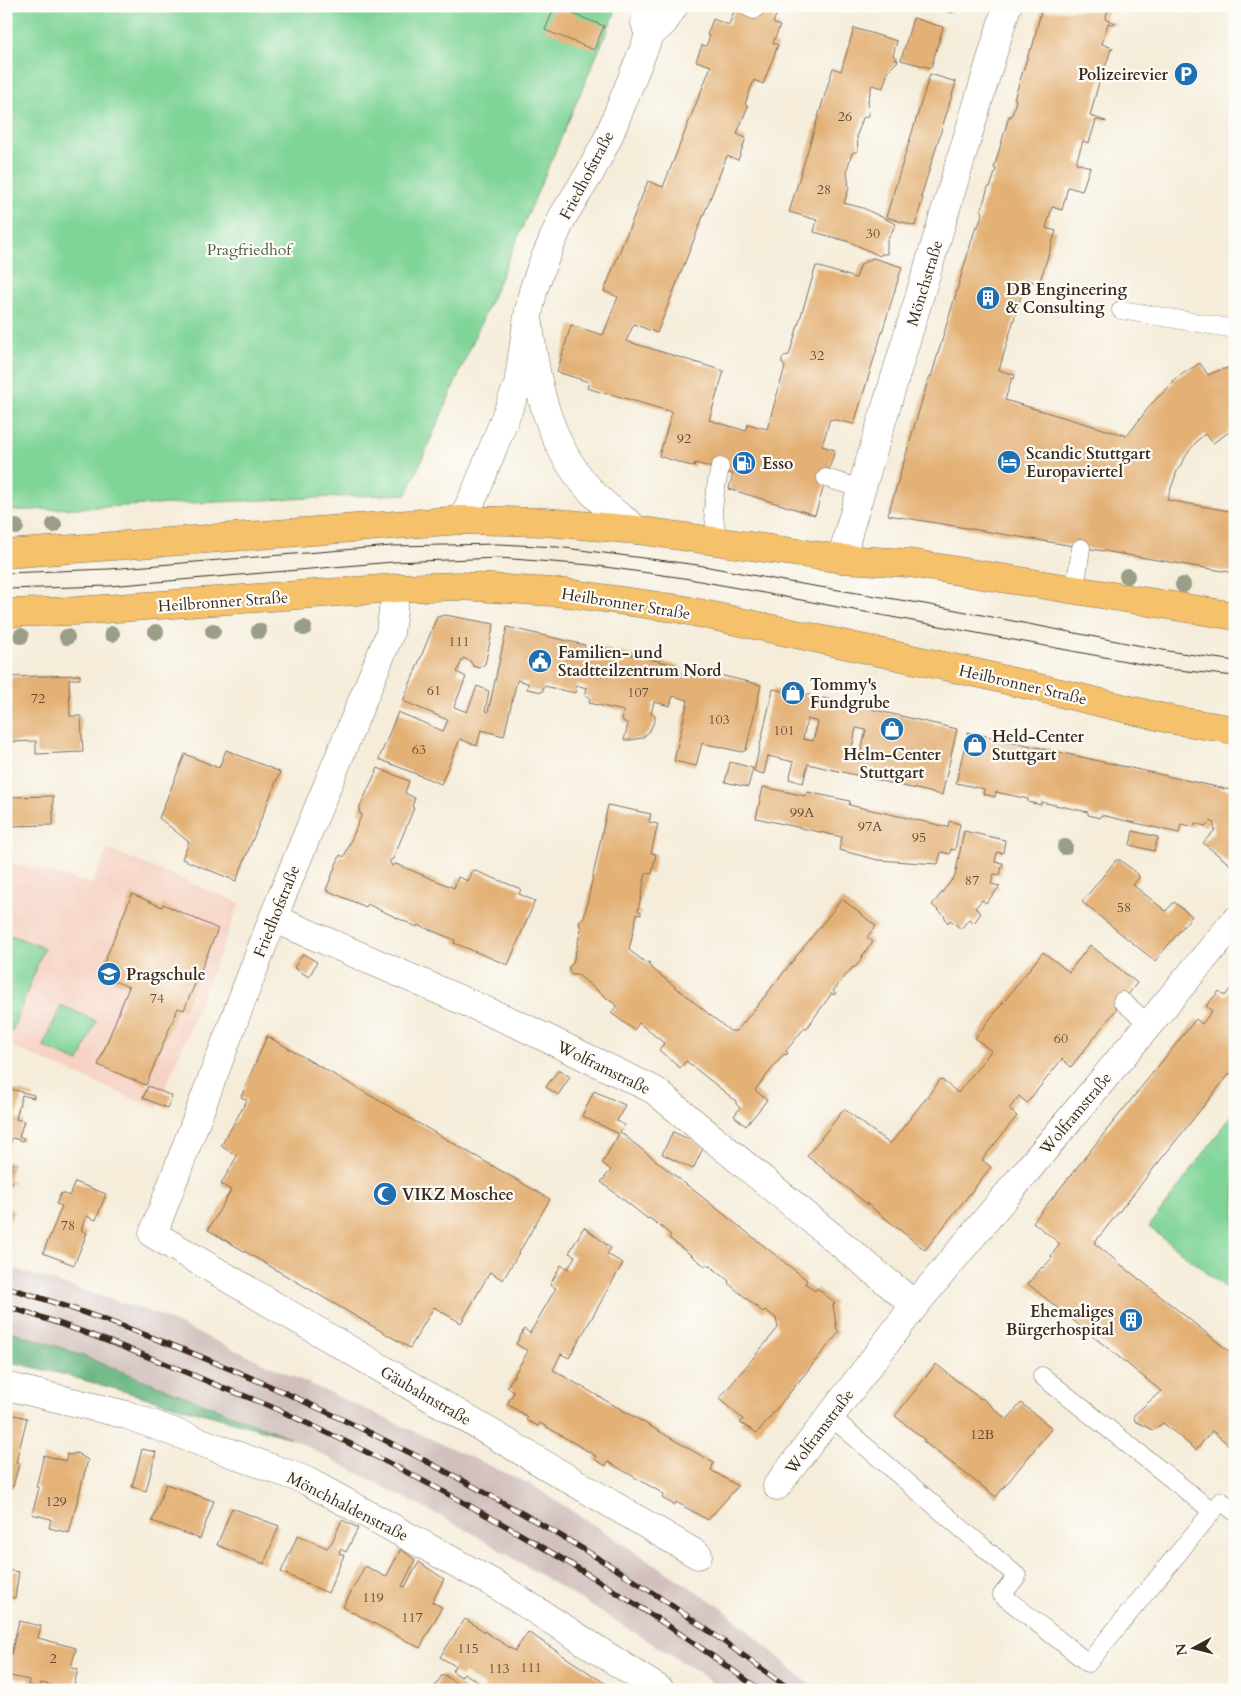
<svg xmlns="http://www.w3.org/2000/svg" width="1241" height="1696" viewBox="0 0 1241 1696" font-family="Cardo,serif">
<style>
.built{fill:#f6d2c3}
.industrial{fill:#d1bfbd}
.green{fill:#7fd497;stroke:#5d7f5a}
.forest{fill:#67b680;stroke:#51704f}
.building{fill:#e3b074;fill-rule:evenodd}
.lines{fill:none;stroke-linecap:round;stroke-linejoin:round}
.lane-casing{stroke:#7c6e60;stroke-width:19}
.street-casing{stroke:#7c6e60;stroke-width:29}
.primary-casing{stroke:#7c6e60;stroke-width:29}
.lane{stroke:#fff;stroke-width:18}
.street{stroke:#fff;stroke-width:28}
.primary{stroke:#f5c16b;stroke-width:28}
.tram{stroke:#3b2a1e;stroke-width:1}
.rail-casing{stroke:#3b2a1e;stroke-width:5.5}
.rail{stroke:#fdfcf7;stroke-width:4;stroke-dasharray:11;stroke-linecap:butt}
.tree{fill:#9a9e86}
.labels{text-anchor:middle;stroke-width:4.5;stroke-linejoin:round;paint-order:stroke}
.number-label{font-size:14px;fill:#654c34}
.poi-label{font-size:16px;font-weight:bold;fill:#3b2a1e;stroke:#fdfcf7;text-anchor:start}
.street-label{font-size:16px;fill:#3b2a1e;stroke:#fdfcf7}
.park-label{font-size:16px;fill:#4f5d42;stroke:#fdfcf7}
</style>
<rect width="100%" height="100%" fill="#fdfcf7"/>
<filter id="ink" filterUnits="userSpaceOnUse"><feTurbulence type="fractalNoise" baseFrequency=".02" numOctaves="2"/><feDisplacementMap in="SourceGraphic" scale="10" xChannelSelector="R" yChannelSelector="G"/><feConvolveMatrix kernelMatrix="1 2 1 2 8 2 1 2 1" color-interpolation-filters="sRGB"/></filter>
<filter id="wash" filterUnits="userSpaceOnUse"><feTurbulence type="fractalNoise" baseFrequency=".0096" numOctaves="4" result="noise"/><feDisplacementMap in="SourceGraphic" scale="20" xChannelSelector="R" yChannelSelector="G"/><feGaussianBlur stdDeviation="1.12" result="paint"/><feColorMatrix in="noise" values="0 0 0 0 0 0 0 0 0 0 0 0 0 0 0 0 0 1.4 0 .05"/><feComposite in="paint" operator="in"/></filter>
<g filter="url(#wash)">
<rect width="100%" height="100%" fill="#f5edda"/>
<path class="built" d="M108,849L240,903L157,1109L6,1044V861L92,884Z"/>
<path class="industrial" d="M6,1266L156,1314L532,1485L722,1608L816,1690H720L699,1672L472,1533L291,1438L65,1349L6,1330Z"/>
<path class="green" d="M6,6H618L407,494L6,511Z
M6,933L44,948L12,1031L6,1029Z
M61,1005L96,1021L79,1062L43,1047Z
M1235,1111V1295L1149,1227Z"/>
<path class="forest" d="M6,1330L65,1349L291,1438L62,1374L6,1361Z"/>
<g id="blocks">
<path class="building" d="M555,6H576L573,14L604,26L594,50L545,30Z
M760,6L777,13L773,23L780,26L773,43L778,45L763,84L754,80L745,104L748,106L737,134L746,138L738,160L727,156L657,333L634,324L626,341L724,371L709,420L746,431L748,424L767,429L785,367L782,363V358L784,356L789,355L816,266L856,278L861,264L873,258L902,267L854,424L830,419L822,446L835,450L815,515L729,489L733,474L695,463L694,467L659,456L672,412L607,393V394L587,388L589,382L557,372L571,325L603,335L618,297L604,291L648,181L663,187L711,66L696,61L702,45L706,46L710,36L707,35L713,19L729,25L735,8L752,14Z
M930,6H955L952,13Z
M1108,10L1105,19L1116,23L1115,25L1108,23L1102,44L1113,48L1112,50L1111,49L1104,71H1102L1090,116L1106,121V122L1096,120L1089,143L1083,141L1076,163L1090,167L1082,191L1068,187L1062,210L1052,207L1046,228L1056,231L1039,284L1026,279L999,370L1015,375L1014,379L1012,378L1005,400L1127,436L1152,403L1174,382L1173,380L1200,363L1208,375L1220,370L1235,366V428L1213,443L1205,434L1199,439L1189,451L1177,471L1167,500L1235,512V573L888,515L929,377H931L976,226L978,227L983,212L981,211L988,187H990L993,179L996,169L994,168L1009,116L1011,117L1014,109L1016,99H1014L1030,49H1032L1041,11Z
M913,18L943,27L931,68L901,60Z
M854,28L897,41L893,55L898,61L888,71L883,88L872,85L868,100L869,116L863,118L857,135L858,151L852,153L847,170L849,188L844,203L863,208L896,224L887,241V254H881L880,256L850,242L814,232L817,220L789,212L833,68L841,71Z
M930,74L956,82L921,197L923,198L915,226L886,217Z
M445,615L494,624L485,664L479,668L473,666L470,661L463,658L457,672L466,677L454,707L467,712L477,686L489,691L485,711L488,712L507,627L585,645L584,652L595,655L597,647L680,666L678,673L685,675L693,677L695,669L761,685L746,750L742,752L702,743L696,766L674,761L688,700L673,696L670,706L654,702L651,714L655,715V720L649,732L642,738L630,740H624L628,724L623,721L622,717L624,711L589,703L590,697L585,696L587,688L576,685L575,693L544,686L542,692L527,689L528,683L517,680L504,736L481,730L477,746L460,739L441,784L379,759L398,712L443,731L448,720L403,701L437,617Z
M80,675V679H69L70,716H81L83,752L36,754V741L9,742V755H6V677Z
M773,689L806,696V694L810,695V697L822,700L823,698L957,729L942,795L808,764L803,783L789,779L794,762L768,756L764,774L754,771ZM807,719L818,722L813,741L803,739ZM856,728L866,730L860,755L851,753Z
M968,732L1235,791V862L1232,866L1203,843L1215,830L1213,822L1210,821L1205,826L1195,823L1194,827L1181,824L1179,833L1101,815L1100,818L1088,815V812L1041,802V805L1028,802V799L996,792L995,797L983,794L984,789L956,783Z
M226,750L280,772L236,881L182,859L189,842L159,818L185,754L219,768Z
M730,762L753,768L748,787L725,782Z
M378,768L409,781L405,793L415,798L412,807L414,808L393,859L389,861L392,866L396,864L454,888L458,877L468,881L473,870L521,889L519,894L535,901L508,965L454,943L455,940L418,925L417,927L367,904L366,907L326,890L340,855L344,857L362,814L359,813L360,806Z
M763,787L806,796L807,792L850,801L849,805L948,827L949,821L960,824L955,850L951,849L950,854L941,852L938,864L878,860L839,850L842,837L756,818Z
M53,796V825L6,826V797Z
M608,805L651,814L649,822L658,824L651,853L656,854L652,874L646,873L638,911L641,912V915L637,914L629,950L646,963L649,962L650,963L648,965L730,1031H736L745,1021L842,899L876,926L867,937L873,942L861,957L862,958L858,964L854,968L853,967L833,991L836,993L834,995L832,993L806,1029L805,1027L786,1051L788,1053L786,1055L784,1054L755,1090L767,1100L746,1126L734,1116L740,1108L736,1104V1101L686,1061L680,1068L659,1050L664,1043L639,1023L634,1030L611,1013L617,1006L578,975H572L569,971V967L573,963L581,929L579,923L584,918Z
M964,831L1005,840L1003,853L997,852L995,862L1003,863L1000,875L994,874L991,884L1000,886L986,903L982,900L975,908L981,913L974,923L969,919L961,929L950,920L948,923L944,916V915L932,905L955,876Z
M1133,831L1158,837L1154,851L1130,845Z
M1116,860H1120L1138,874L1139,878L1133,885L1166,911L1174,902L1192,916L1155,961L1082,902Z
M132,894L162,907L163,904L218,929L184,1010L178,1008L146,1085L98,1065L129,987L99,975Z
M1090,945L1137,983L1071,1067L1062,1059L1027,1103L1019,1096L1009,1109L1017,1116L982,1160L991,1167L925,1250L807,1156L844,1109L890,1144L941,1079L958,1093L991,1051L975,1038L1043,952L1069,972Z
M303,954L317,962L309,977L294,968Z
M1235,983V1076L1230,1073L1094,1243L1235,1356V1450L1212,1431L1196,1450L1163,1423L1153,1430L1135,1421L1134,1415L1161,1391L1028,1284L1042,1267L1043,1268L1052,1258L1051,1256L1060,1244L1033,1222L1196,1019L1202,1024L1212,1011L1206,1006L1219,991L1225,996Z
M267,1036L550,1199L503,1280L490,1272L461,1323L434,1307L410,1348L208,1230L231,1190L221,1184L237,1156L221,1146L247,1100L241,1097Z
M559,1069L570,1077L558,1095L546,1087Z
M148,1086L172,1096L167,1108L143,1098Z
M6,1088L34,1095V1098L22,1095L16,1119L24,1121L19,1137L24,1138L23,1141L12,1138L7,1157Z
M594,1091L625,1105L617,1121L625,1125L620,1132L807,1280L805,1283L815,1291L817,1288L835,1303L833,1305L837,1330L839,1332L757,1433L740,1423L743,1419L719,1399L778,1328L776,1318L765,1310L763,1312L728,1283L729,1281L718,1272L707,1264L705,1266L669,1238L671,1235L660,1226L649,1218L648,1219L601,1182L611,1170L602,1163L619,1134L582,1116Z
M673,1132L704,1146L693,1169L662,1154Z
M6,1161L13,1163L9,1181L13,1182L12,1184L6,1182Z
M75,1182L106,1194L96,1220L86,1216L81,1230L87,1233L74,1265L43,1253L62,1206L56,1204L61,1193L69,1196Z
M6,1207L14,1211L6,1230Z
M584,1227L611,1248L607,1254L623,1263L569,1358L561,1354L553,1370L714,1463L711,1470L738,1486L708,1520L676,1502L675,1505L667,1501L662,1498L664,1494L608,1462L606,1466L594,1459L596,1456L540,1423L538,1426L526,1420L528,1417L507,1404L514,1392L507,1387L528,1351L516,1344L524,1329L530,1333L556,1288L550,1285L561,1265L568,1269L575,1256L569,1253Z
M936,1364L967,1389L981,1399L982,1398L1007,1420L1021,1403L1052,1428L996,1497L924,1442L925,1440L895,1416Z
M6,1413L27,1418L16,1463L19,1464L13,1487L12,1486L11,1489L6,1488Z
M142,1449L156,1452L146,1491L132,1487Z
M77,1453L88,1460L69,1533L49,1528L51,1519L32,1514L39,1488L36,1487L44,1455L65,1461L67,1454L70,1455Z
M166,1484L214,1501L200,1539L152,1521Z
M232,1508L279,1526L264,1564L217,1545Z
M342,1520L358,1528L346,1552L340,1549L339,1553L344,1555L328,1593L281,1572L298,1535L327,1548L332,1542Z
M401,1549L415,1560L402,1586L405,1587L419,1562L444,1579L432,1602L442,1607L420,1648L343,1607L365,1566L386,1577Z
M6,1570L19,1572L15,1598L6,1597Z
M465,1619L515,1651L528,1632L612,1688L610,1690H483L485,1686L464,1673L461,1677L452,1671L455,1666L440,1657Z
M19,1621L41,1626L38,1638L76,1648L71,1668L78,1669L73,1690L41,1683L40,1688L28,1685L29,1680L6,1675Z
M443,1674L466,1690H440L435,1686Z"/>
</g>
</g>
<g filter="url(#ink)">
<use href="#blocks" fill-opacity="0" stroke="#7c6e60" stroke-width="1"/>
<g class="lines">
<g class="lane-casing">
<path id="lane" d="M746,6L754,10
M1121,310L1235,329
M826,478L862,489
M718,541L713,511L715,492L720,467
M1075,589L1081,548
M1122,1001L1149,1024
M1042,1376L1212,1511
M830,1416L1017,1576L1002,1595L1088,1663L1221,1501L1235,1512"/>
</g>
<g class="street-casing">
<path id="street" d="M646,6L645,23L649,36
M528,316L533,291L542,265L563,216L590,173L608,138L649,36L664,22L674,6
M462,520L476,491L518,385L528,316C535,381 548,451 598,498C609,510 624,519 637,530
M842,559L849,530L1007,6
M396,588L390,633L273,918L153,1234L698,1555
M273,918L519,1025L654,1090L915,1305
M6,1386L127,1415L307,1481L498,1586L660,1690
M777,1486L915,1305L1235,921"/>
</g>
<g class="primary-casing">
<path id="primary" d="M6,554L462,520L545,522L637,530L842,559L909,563L1235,616
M6,613L76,611L396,588L461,586L567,593L680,609L981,674L1173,720L1235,730"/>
</g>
<use href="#lane" class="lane"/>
<use href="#street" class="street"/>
<use href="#primary" class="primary"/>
<path class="tram" d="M6,573L109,569L392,546L499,544L557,547L698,565L789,582L925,604L1168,651L1235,661
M6,589L109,586L393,562L499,558L591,565L684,578L1168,669L1235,676"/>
<g class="rail-casing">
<path id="rail" d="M6,1287C220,1353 429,1453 619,1571C678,1608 735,1649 791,1690
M6,1306C77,1328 146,1355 214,1384C236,1393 259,1401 281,1411C449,1488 611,1581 760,1690"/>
</g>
<use href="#rail" class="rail"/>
</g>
<g class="tree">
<circle cx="54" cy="525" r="8"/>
<circle cx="16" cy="527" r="8"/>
<circle cx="1127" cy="576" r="8"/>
<circle cx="1183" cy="585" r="8"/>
<circle cx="304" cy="628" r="8"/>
<circle cx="213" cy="631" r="8"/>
<circle cx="259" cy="631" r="8"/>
<circle cx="156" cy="632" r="8"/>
<circle cx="112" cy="634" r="8"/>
<circle cx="21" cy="636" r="8"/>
<circle cx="67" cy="637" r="8"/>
<circle cx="1065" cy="847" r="8"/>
</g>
</g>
<defs>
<g id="parking-disc" transform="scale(1.25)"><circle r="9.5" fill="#1f6fb2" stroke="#fdfcf7"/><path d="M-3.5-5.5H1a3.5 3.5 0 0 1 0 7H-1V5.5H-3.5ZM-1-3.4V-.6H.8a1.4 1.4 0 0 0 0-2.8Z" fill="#fff"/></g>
<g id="building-disc" transform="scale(1.25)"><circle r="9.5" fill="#1f6fb2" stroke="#fdfcf7"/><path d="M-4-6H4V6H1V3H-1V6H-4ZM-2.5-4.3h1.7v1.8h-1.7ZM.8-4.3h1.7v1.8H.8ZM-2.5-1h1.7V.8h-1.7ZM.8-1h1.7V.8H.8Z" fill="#fff"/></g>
<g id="hotel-disc" transform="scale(1.25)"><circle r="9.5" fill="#1f6fb2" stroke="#fdfcf7"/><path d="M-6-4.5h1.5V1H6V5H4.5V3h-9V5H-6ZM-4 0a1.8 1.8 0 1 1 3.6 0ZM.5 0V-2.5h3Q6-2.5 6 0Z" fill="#fff"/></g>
<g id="fuel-disc" transform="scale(1.25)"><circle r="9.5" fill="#1f6fb2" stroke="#fdfcf7"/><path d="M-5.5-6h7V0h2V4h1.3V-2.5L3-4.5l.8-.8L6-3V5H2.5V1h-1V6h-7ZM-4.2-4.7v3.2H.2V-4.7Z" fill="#fff"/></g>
<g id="civic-disc" transform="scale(1.25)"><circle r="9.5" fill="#1f6fb2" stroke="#fdfcf7"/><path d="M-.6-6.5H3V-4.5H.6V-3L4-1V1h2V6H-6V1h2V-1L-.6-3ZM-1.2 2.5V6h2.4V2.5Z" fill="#fff"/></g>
<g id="shop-disc" transform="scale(1.25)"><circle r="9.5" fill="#1f6fb2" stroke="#fdfcf7"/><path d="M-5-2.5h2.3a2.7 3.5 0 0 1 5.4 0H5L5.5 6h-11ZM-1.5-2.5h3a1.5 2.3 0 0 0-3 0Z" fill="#fff"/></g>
<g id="school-disc" transform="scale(1.25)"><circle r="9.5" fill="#1f6fb2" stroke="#fdfcf7"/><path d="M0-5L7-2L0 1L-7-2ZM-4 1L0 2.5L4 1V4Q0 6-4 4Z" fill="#fff"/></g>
<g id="mosque-disc" transform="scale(1.25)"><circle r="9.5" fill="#1f6fb2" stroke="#fdfcf7"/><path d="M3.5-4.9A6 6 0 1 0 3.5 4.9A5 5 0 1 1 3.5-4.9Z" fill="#fff"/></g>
</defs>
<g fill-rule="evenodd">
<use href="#parking-disc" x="1186" y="74"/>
<use href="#building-disc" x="988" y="298"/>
<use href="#hotel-disc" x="1009" y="462"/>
<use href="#fuel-disc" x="744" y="463"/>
<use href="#civic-disc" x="540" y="661"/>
<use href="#shop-disc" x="793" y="693"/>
<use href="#shop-disc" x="892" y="729"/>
<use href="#shop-disc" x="975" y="745"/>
<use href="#school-disc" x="109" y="974"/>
<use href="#mosque-disc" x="385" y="1194"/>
<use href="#building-disc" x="1131" y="1320"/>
</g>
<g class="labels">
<g class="number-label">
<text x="845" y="121">26</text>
<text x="824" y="194">28</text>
<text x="873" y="238">30</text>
<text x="817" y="360">32</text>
<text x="684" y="443">92</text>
<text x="459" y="646">111</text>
<text x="434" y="695">61</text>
<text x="638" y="697">107</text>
<text x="38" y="703">72</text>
<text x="719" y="724">103</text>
<text x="784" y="735">101</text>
<text x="419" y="754">63</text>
<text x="802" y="817">99A</text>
<text x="870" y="831">97A</text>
<text x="919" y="842">95</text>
<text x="972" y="885">87</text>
<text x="1124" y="912">58</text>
<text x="157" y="1003">74</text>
<text x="1061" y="1043">60</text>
<text x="68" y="1230">78</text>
<text x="982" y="1439">12B</text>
<text x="56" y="1506">129</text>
<text x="373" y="1602">119</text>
<text x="412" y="1622">117</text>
<text x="468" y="1653">115</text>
<text x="53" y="1663">2</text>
<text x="531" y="1672">111</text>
<text x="499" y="1673">113</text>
</g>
<g class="poi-label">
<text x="1168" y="80" text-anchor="end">Polizeirevier</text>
<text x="1006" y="295">DB Engineering<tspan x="1006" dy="18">&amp; Consulting</tspan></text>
<text x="1026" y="459">Scandic Stuttgart<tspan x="1026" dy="18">Europaviertel</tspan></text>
<text x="762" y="469">Esso</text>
<text x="558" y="658">Familien- und<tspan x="558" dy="18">Stadtteilzentrum Nord</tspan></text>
<text x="810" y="690">Tommy's<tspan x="810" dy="18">Fundgrube</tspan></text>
<text x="992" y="742">Held-Center<tspan x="992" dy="18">Stuttgart</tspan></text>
<text x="892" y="760" text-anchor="middle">Helm-Center<tspan x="892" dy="18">Stuttgart</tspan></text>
<text x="126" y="980">Pragschule</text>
<text x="402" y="1200">VIKZ Moschee</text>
<text x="1114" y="1317" text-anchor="end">Ehemaliges<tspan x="1114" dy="18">Bürgerhospital</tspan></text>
</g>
<g class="street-label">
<text transform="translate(586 175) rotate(-62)" y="6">Friedhofstraße</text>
<text transform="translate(924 283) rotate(-73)" y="6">Mönchstraße</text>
<text transform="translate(223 601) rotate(-4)" y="6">Heilbronner Straße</text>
<text transform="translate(626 603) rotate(9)" y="6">Heilbronner Straße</text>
<text transform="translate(1023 684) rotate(13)" y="6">Heilbronner Straße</text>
<text transform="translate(276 911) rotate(-68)" y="6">Friedhofstraße</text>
<text transform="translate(604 1067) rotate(26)" y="6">Wolframstraße</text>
<text transform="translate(1075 1113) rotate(-50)" y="6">Wolframstraße</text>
<text transform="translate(426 1395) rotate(30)" y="6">Gäubahnstraße</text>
<text transform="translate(819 1431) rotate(-53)" y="6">Wolframstraße</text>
<text transform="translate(348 1506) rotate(27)" y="6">Mönchhaldenstraße</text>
</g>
<g class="park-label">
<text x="249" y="255">Pragfriedhof</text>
</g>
</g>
<rect width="1241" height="1696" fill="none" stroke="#fdfcf7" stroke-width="25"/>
<g transform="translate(1194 1648) rotate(263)" stroke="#fdfcf7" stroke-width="4" paint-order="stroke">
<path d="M0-4L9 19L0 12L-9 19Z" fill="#3b2a1e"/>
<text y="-8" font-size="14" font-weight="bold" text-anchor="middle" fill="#3b2a1e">N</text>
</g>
</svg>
